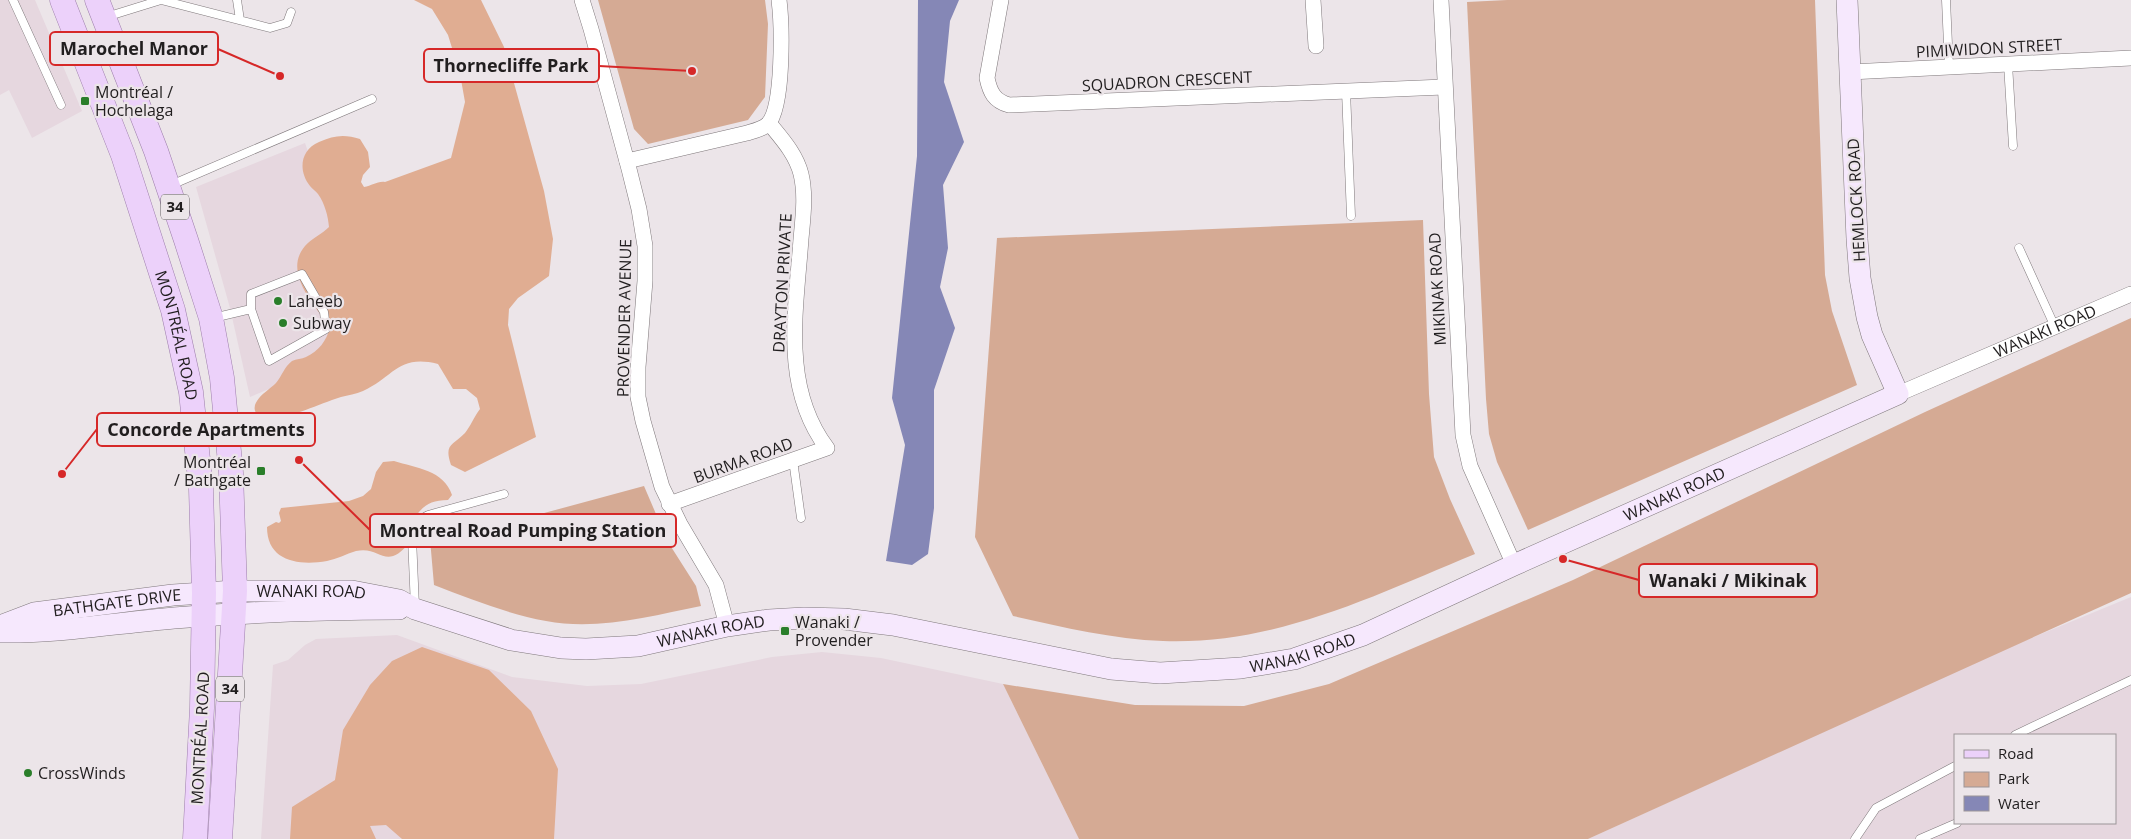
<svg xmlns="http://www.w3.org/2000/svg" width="2131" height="839" viewBox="0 0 2131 839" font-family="'Open Sans',sans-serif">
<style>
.built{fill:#e6d7df;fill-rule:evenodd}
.green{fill:#d5aa94}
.forest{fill:#e0ad92}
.water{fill:#8587b6}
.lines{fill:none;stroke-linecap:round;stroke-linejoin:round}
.lane-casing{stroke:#7f787b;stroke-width:9}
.street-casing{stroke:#7f787b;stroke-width:16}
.secondary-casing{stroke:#7f787b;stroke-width:22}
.primary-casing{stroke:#9d7eab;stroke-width:25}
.lane{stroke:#fff;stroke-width:8}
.street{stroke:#fff;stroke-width:15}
.secondary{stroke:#f6e8fd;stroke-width:21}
.primary{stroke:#ecd1fa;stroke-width:24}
.poi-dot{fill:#2a7e2a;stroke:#ece5e9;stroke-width:2}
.labels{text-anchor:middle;stroke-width:4.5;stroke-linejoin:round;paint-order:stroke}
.shield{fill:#ece5e9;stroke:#5e5a5c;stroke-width:1}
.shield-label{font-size:15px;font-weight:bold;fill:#211e1f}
.street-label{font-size:16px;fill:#211e1f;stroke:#ece5e9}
.poi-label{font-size:16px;fill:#211e1f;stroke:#ece5e9;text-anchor:start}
.leader{fill:none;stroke:#d62828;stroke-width:2}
.callout-dot{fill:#d62828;stroke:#ece5e9;stroke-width:2}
.callout{fill:#ece5e9;stroke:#d62828;stroke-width:2}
.callout-label{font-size:18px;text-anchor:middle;font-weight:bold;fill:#211e1f}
</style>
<rect width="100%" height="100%" fill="#ece5e9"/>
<path class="built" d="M0,0H35L82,111L32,138L9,90L0,95Z
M305,143L334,226L346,357L250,397L230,308L196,187Z
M2131,597V839H1588L1995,653ZM1955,735H2115V823H1955Z
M397,635L512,677L587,686L641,684L772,657L822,652L881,658L1003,684L1079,839H261L273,665L288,660L305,645L316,639Z"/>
<path class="green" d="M598,0H765L768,24L765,97L748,120L648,144L634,129Z
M1507,0H1815L1825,275L1832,311L1857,385L1528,530L1497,462L1489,434L1486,399L1467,2Z
M1423,220L1429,394L1434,457L1450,499L1475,554C1373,596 1276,645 1163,641C1112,639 1062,627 1013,616L975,537L997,238Z
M2131,318V593L1588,839H1079L1003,684L1135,705L1244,706L1329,684L1573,580L1925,412Z
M644,486L668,542L696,586L701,606C651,616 597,631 546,621C508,614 470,599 434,585L430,539L463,535Z"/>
<path class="forest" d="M414,0H481L504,47L544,191L553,239L549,276L518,298L509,309L508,325L536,437L465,472L451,465C444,444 452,446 465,433C470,427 474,417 480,409L477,398L466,389H453L438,364C398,354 394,377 363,391C356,394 348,395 341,397C315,405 292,419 264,417C255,416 252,408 257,401C261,394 270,389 276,383C282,376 284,367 292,361C296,359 302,359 306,357C319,351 326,341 330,328C316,306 282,273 305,246C311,239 322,234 329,227C328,216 325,204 318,194C316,191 312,189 310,186C298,171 300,150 319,142C334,135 345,134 360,139L368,152L370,167L363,175L361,182L364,187C372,186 377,181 385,182L451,158L465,102L460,74L448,35L432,9Z
M394,461C416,468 444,470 452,495L448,500C425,500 419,510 408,529L411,541C385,573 381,545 356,551C346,554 337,559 327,561C298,566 267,561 267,527L276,522L279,523L281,521L279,513L281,508L349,501L363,496L371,489L376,472L383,462Z
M422,647L489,670L531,711L558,769L554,839H402L386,825L370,826L376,839H290L292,807L335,780L343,730L370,685L392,661Z"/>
<path class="water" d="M918,0H959L950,21L944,82L964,142L943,185L948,248L940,287L955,328L934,390V508L928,554L912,565L886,561L905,445L892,398L917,156Z"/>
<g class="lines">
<g class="lane-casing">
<path id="lane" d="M13,0L61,105
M237,0L240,20
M1946,0L1949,67
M106,17L161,0L270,28L287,23L291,12
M2008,64L2013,146
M1346,91L1351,216
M171,185L372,99
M2019,248L2055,327
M213,318L251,309L269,361L326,329L324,312L302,274L251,294V309
M793,460L801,518
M415,607L412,538C413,526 417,521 428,515L504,494
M2015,735L2131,680
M1855,839L1876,808L1955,766
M1920,839L1957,823"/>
</g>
<g class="street-casing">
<g id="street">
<path d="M582,0L591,29L629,169L639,209L645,246V281L638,367V397L643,421L662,487L680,524L716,585L727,626"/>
<path d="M1001,0L987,78C990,92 994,101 1009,105L1444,87"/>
<path d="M1313,0L1316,46"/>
<path d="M1441,0L1463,435L1470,466L1514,565"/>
<path d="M1850,72L2131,58"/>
<path d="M627,161L747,133C754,131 763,129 768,124C784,106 782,24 779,0"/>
<path id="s1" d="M1898,394L2131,294"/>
<path d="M669,504L827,448C781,387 796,310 801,239C803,217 806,195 801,174C796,154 782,139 769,123"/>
</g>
</g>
<g class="secondary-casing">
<g id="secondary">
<path id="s2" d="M0,626L34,613L173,595L235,591H352L399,600L415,609L511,640L561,648L586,649L638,646L727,626L769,620L804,618L844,619L893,625L1111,669L1160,673L1241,668L1294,659L1363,635L1514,565L1898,394L1872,335L1867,317L1860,278L1857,239L1847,0"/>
<path d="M0,632C59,633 116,623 174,618C249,612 324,609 399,609"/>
</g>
</g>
<g class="primary-casing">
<g id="primary">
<path id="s3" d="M62,0L123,155L173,310L191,392L201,489L204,593L202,708L195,839"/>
<path d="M97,0L156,151L186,240L211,318L222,378L231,473L235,591L220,839"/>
</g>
</g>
<use href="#lane" class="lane"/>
<use href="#street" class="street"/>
<use href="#secondary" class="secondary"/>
<use href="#primary" class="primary"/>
</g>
<g class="poi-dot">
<rect x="80" y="96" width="10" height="10" rx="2.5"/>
<circle cx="278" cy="301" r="5"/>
<circle cx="283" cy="323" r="5"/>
<rect x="256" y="466" width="10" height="10" rx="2.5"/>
<rect x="780" y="626" width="10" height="10" rx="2.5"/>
<circle cx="28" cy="773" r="5"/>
</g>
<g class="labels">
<g class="shield">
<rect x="161" y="194.5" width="28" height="25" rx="4"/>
<rect x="216" y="676.5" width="28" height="25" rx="4"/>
</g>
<g class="shield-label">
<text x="175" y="212">34</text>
<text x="230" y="694">34</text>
</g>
<g class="street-label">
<text transform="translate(1989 48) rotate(-3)" y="6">PIMIWIDON STREET</text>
<text transform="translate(1167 81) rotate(-3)" y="6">SQUADRON CRESCENT</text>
<text transform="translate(1856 200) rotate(-93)" y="6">HEMLOCK ROAD</text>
<text transform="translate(782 283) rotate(-87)" y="6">DRAYTON PRIVATE</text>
<text transform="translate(1437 289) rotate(-93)" y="6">MIKINAK ROAD</text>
<text transform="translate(624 318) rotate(-89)" y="6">PROVENDER AVENUE</text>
<text dy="6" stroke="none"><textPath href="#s1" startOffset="160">WANAKI ROAD</textPath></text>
<text dy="6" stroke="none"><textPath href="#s3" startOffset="355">MONTRÉAL ROAD</textPath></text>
<text transform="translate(743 460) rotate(-20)" y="6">BURMA ROAD</text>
<text dy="6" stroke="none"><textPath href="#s2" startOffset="1730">WANAKI ROAD</textPath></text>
<text dy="6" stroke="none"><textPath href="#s2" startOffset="315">WANAKI ROAD</textPath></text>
<text dy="6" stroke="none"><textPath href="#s2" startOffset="120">BATHGATE DRIVE</textPath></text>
<text dy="6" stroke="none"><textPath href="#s2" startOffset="725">WANAKI ROAD</textPath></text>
<text dy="6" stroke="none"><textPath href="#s2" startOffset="1325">WANAKI ROAD</textPath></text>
<text transform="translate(200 738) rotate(-87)" y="6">MONTRÉAL ROAD</text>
</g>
<g class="poi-label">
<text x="95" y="98">Montréal /<tspan x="95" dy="18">Hochelaga</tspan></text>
<text x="288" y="307">Laheeb</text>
<text x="293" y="329">Subway</text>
<text x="251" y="468" text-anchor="end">Montréal<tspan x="251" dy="18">/ Bathgate</tspan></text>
<text x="795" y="628">Wanaki /<tspan x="795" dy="18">Provender</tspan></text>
<text x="38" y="779">CrossWinds</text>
</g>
</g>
<path class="leader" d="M280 76L218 49M692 71L599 66M62 474L97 429M299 460L370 530M1563 559L1639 580"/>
<g class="callout-dot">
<circle cx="280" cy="76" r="5"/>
<circle cx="692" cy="71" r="5"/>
<circle cx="62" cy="474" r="5"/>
<circle cx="299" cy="460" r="5"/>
<circle cx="1563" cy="559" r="5"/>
</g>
<g class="callout">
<rect x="50" y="32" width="168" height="33" rx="5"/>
<rect x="424" y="49" width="175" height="33" rx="5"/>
<rect x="97" y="413" width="218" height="33" rx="5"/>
<rect x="370" y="514" width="306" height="33" rx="5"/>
<rect x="1639" y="564" width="178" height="33" rx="5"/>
</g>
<g class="callout-label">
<text x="134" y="55">Marochel Manor</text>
<text x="511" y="72">Thornecliffe Park</text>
<text x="206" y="436">Concorde Apartments</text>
<text x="523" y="537">Montreal Road Pumping Station</text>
<text x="1728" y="587">Wanaki / Mikinak</text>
</g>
<rect x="1954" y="734" width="162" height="90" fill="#ece5e9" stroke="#9b9598"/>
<rect x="1964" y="750" width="25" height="8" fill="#ecd1fa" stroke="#9b9598"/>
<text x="1998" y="759" font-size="15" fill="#211e1f">Road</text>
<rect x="1964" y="772" width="25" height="15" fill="#d5aa94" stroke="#9b9598"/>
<text x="1998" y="784" font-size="15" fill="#211e1f">Park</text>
<rect x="1964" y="796" width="25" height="15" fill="#8587b6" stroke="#9b9598"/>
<text x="1998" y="809" font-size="15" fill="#211e1f">Water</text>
</svg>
